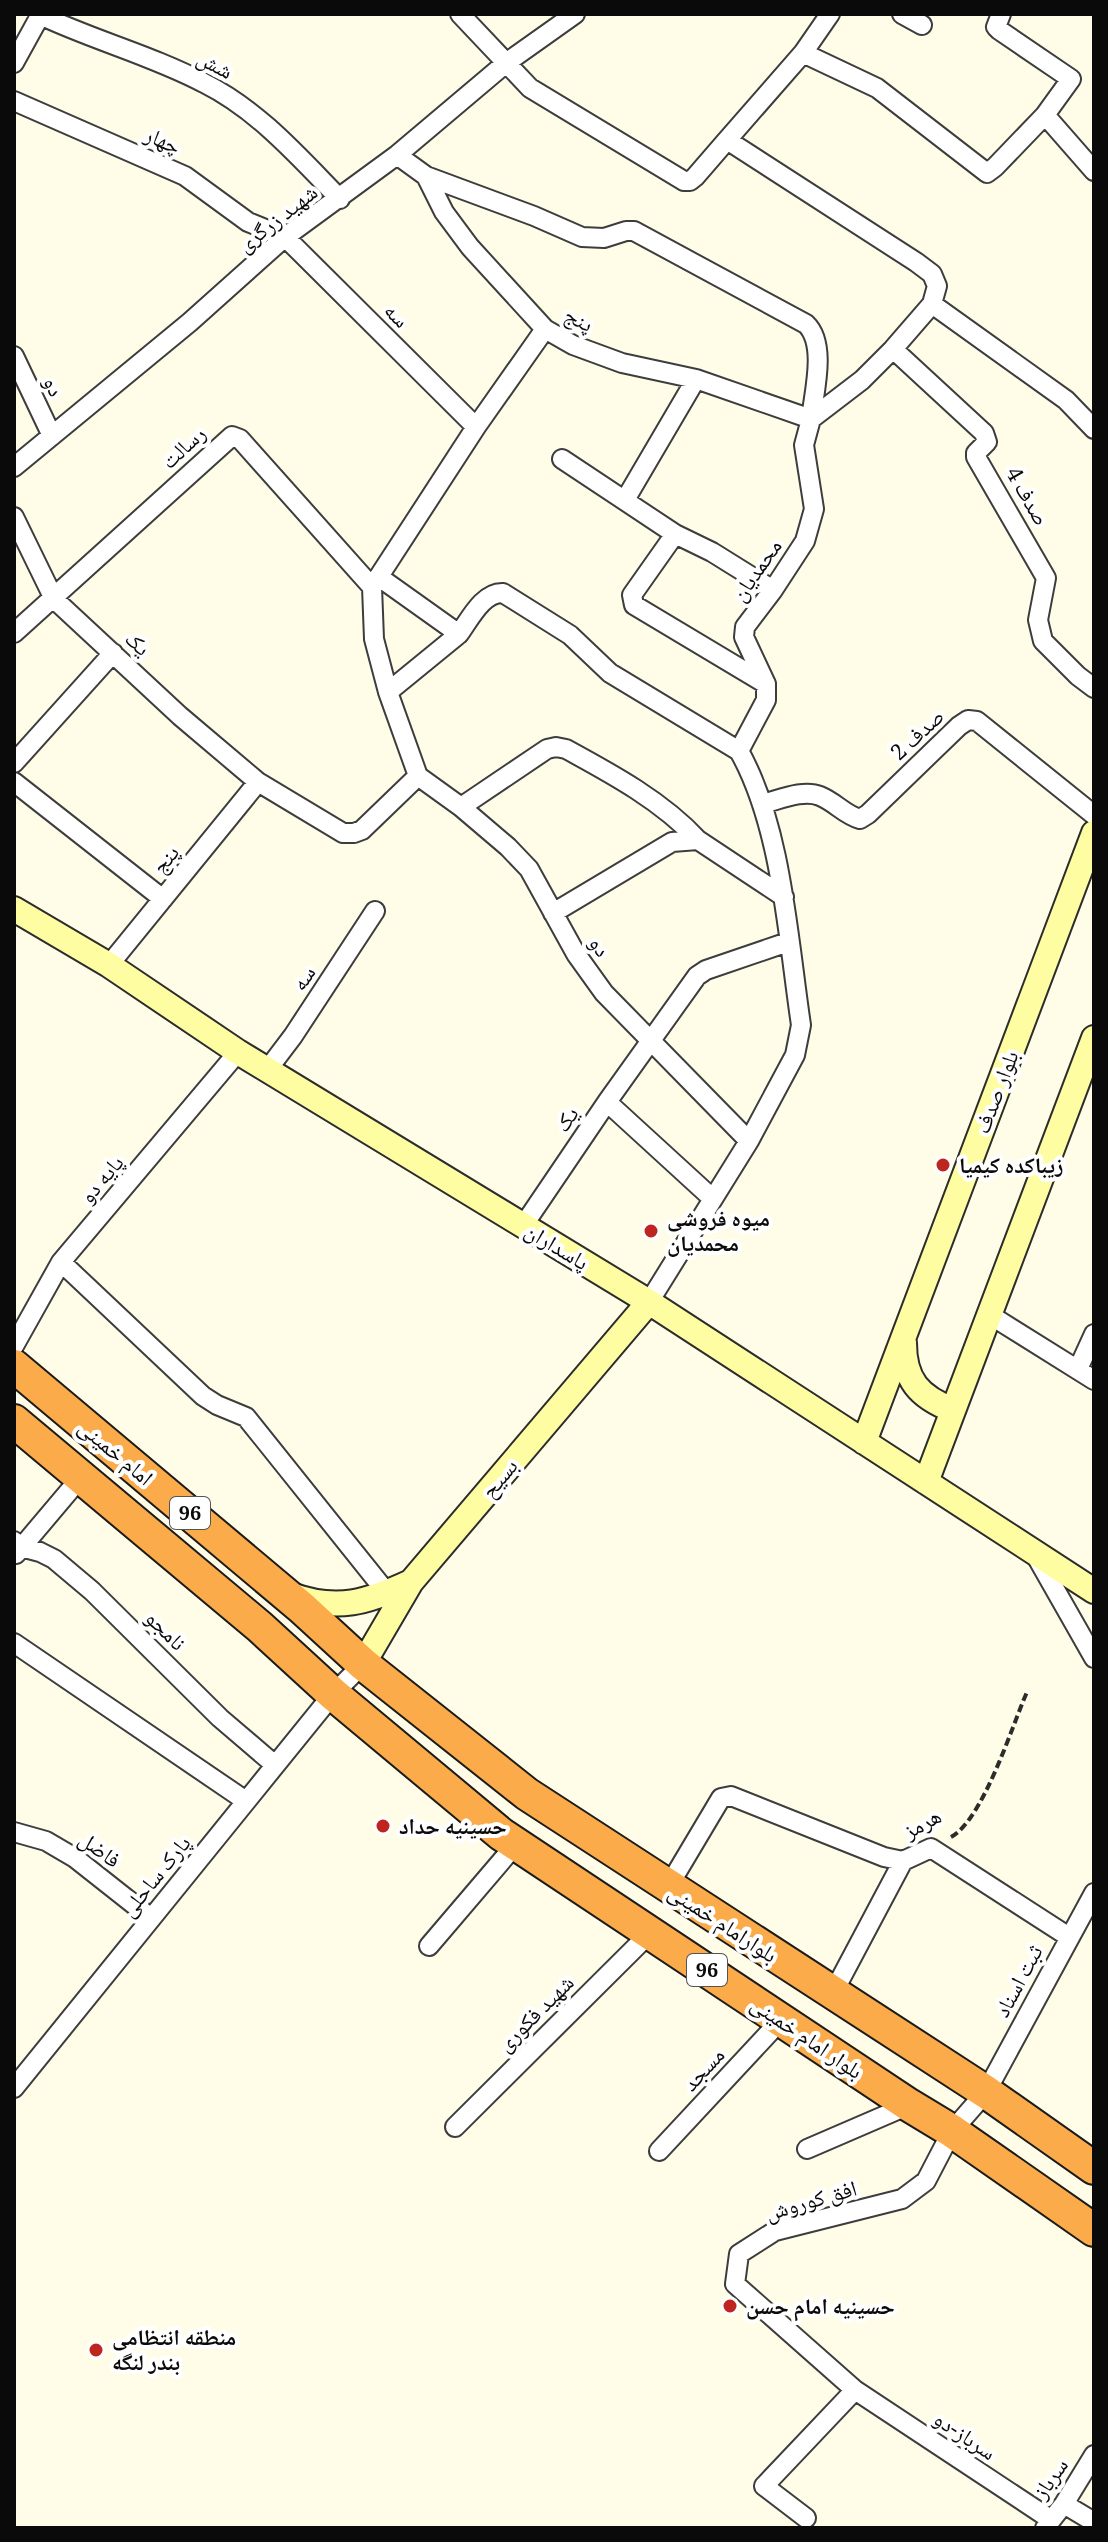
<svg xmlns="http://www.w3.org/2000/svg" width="1108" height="2542" viewBox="0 0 1108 2542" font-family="Georgia,'Noto Naskh Arabic',serif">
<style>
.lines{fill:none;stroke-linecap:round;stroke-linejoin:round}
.street-casing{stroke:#3d3d3d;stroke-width:22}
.secondary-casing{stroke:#2c2c2c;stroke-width:28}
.highway-casing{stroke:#1b1b1b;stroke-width:36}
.path{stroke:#2c2c2c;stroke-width:4;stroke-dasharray:8 4;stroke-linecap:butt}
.street{stroke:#fff;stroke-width:18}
.secondary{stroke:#fffda2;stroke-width:24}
.highway{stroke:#fbab49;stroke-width:32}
.poi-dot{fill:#be251e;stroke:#fff;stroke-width:3}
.labels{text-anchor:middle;stroke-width:8;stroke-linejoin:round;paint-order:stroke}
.shield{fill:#fff;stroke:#545454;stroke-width:2}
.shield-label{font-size:20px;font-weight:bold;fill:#0a0a0a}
.street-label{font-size:22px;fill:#0a0a0a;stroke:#fff}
.poi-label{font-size:22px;font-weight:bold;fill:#0a0a0a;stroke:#fff;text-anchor:start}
</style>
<rect width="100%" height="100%" fill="#fffde7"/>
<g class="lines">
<g class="street-casing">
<path id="street" d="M38,14C92,40 151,55 204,83C258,110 298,156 340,199
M460,14L530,88L684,181H690L695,177L727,140
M902,14L922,25
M1001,14L996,27L999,30L1071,79L1045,115L1094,171
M803,53L877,88L987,173L995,167L1045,115
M14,63L41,14
M14,101L185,176L248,222L285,237L476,427
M397,155L426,176L444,212L470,247L545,329L573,345L622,363L696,379L811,419C814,392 827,344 806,324L634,231H626L604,238L582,237L534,216L426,176
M932,304L1066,400L1094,429
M893,349L984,433L987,442L976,453V457L1046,578L1038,620L1043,641L1078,676L1094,688
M14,356L52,436
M562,459L675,534L712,552L773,590
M14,467L190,322L285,237L397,155L506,63L575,14
M625,500L696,379
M14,517L54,599L180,716L258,782L343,833H354L362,830L418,776L388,692L374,639L372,587L476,427L545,329
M675,534L632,595L634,605L766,684
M379,577L459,634C470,619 483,592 503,593L570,635L610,673L739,751
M14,633L232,436L240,439L372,587
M388,692L459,634
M14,763L113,653
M418,776L461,807L508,847L529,869L576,954L604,993L749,1141
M14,782L163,899
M762,804C779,800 803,789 820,796C835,802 845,815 860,819L868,814L959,726L968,720L977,721L1094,815
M461,807L547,749L556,747L566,749C612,774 662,801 698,840
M553,913L672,842L698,840L784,897
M109,965L258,782
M268,1069L293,1036L375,911
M607,1102L713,1199
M523,1226L607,1102L697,976L706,970L788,942
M61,1262L203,1396L217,1405L246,1417L387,1593
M649,1302L749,1141L795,1055L801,1025C788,939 782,827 739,751L766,700V684L744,637L745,627L773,590L805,541L814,509L804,445L811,419L862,380L893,349L932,304L937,286L932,274L916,262L727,140L803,53L830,14
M990,1315L1094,1380
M14,1346L61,1262L238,1052
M1078,1369L1094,1334
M14,1541L21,1547L40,1552L54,1559L92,1591L220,1718L275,1765
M16,1554L81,1477
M1036,1556L1094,1658
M14,1643L246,1801
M14,1832L46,1841L75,1858L151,1918
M668,1887L721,1798L731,1796L884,1857L903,1861
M429,1946L516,1844
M833,1993L903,1861L931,1848L1069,1937
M14,2088L333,1694L363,1664
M455,2127L650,1933
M807,2149L909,2105
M659,2151L782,2019
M1064,2504L1094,2522
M806,2518L764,2486L855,2390
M1050,2519L855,2390L735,2284L739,2254L775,2231L902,2199L926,2181L952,2131L986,2092L1094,1893
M1045,2528L1064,2504L1094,2455"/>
</g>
<g class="secondary-casing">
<path id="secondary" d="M14,909L109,965L238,1052L649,1302L1094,1591
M904,1343C904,1380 919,1397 953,1410
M864,1442L1094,833
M926,1482L1094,1038
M291,1595C337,1612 368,1602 411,1582
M363,1664L411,1582L649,1302"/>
</g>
<g class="highway-casing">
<path id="highway" d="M14,1366L302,1608L363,1664L527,1794L986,2092L1094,2168
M14,1421L260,1627L333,1694L501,1834L909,2105L952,2131L1094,2230"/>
</g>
<path class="path" d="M951,1837C983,1820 1012,1726 1027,1692"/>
<use href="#street" class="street"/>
<use href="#secondary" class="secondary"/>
<use href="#highway" class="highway"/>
</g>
<g class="poi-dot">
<circle cx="943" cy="1165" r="8"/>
<circle cx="651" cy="1231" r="8"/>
<circle cx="383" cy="1826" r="8"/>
<circle cx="730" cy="2306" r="8"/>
<circle cx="96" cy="2350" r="8"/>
</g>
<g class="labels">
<g class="shield">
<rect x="170" y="1497" width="40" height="32" rx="6"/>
<rect x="687" y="1954" width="40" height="32" rx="6"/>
</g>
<g class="shield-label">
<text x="190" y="1520">96</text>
<text x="707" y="1977">96</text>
</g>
<g class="street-label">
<text transform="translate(215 64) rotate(27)" y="8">شش</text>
<text transform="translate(163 140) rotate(24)" y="8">چهار</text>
<text transform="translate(277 218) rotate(-38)" y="8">شهید زرگری</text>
<text transform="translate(397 315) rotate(45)" y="8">سه</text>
<text transform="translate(579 319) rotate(26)" y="8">پنج</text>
<text transform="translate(54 386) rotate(65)" y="8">دو</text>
<text transform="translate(183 447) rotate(-43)" y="8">رسالت</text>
<text transform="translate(1028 496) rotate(60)" y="8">صدف 4</text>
<text transform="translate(756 570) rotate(-55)" y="8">محمدیان</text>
<text transform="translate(138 643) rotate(43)" y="8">یک</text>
<text transform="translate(917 734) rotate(-43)" y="8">صدف 2</text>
<text transform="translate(165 859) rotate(-51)" y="8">پنج</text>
<text transform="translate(600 946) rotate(56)" y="8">دو</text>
<text transform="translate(303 978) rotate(-57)" y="8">سه</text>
<text transform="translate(996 1092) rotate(-69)" y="8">بلوار صدف</text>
<text transform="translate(566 1119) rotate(-56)" y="8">یک</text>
<text transform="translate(101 1179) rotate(-50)" y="8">پایه دو</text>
<text transform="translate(557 1246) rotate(31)" y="8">پاسداران</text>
<text transform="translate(116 1452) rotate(40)" y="8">امام خمینی</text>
<text transform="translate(499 1478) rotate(-50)" y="8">بسیح</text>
<text transform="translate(166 1630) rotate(45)" y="8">نامجو</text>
<text transform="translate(922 1823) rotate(-29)" y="8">هرمز</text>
<text transform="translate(100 1849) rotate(36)" y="8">فاضل</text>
<text transform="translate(155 1876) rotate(-51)" y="8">پارک ساحلی</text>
<text transform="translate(723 1923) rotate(33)" y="8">بلوارامام خمینی</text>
<text transform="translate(1018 1981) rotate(-62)" y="8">ثبت اسناد</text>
<text transform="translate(535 2013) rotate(-45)" y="8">شهید فکوری</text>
<text transform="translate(807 2037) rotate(34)" y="8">بلوار امام خمینی</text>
<text transform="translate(703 2069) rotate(-47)" y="8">مسجد</text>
<text transform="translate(811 2200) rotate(-16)" y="8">افق کوروش</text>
<text transform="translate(965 2435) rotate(34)" y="8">سرباز-دو</text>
<text transform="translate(1050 2478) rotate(-55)" y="8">سرباز</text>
</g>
<g class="poi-label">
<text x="959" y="1173">زیباکده کیمیا</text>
<text x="667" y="1226">میوه فروشی<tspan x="667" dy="25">محمدیان</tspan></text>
<text x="399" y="1834">حسینیه حداد</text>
<text x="746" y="2314">حسینیه امام حسن</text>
<text x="112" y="2345">منطقه انتظامی<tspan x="112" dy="25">بندر لنگه</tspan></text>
</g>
</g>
<rect width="1108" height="2542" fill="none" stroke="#0a0a0a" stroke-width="32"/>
</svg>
